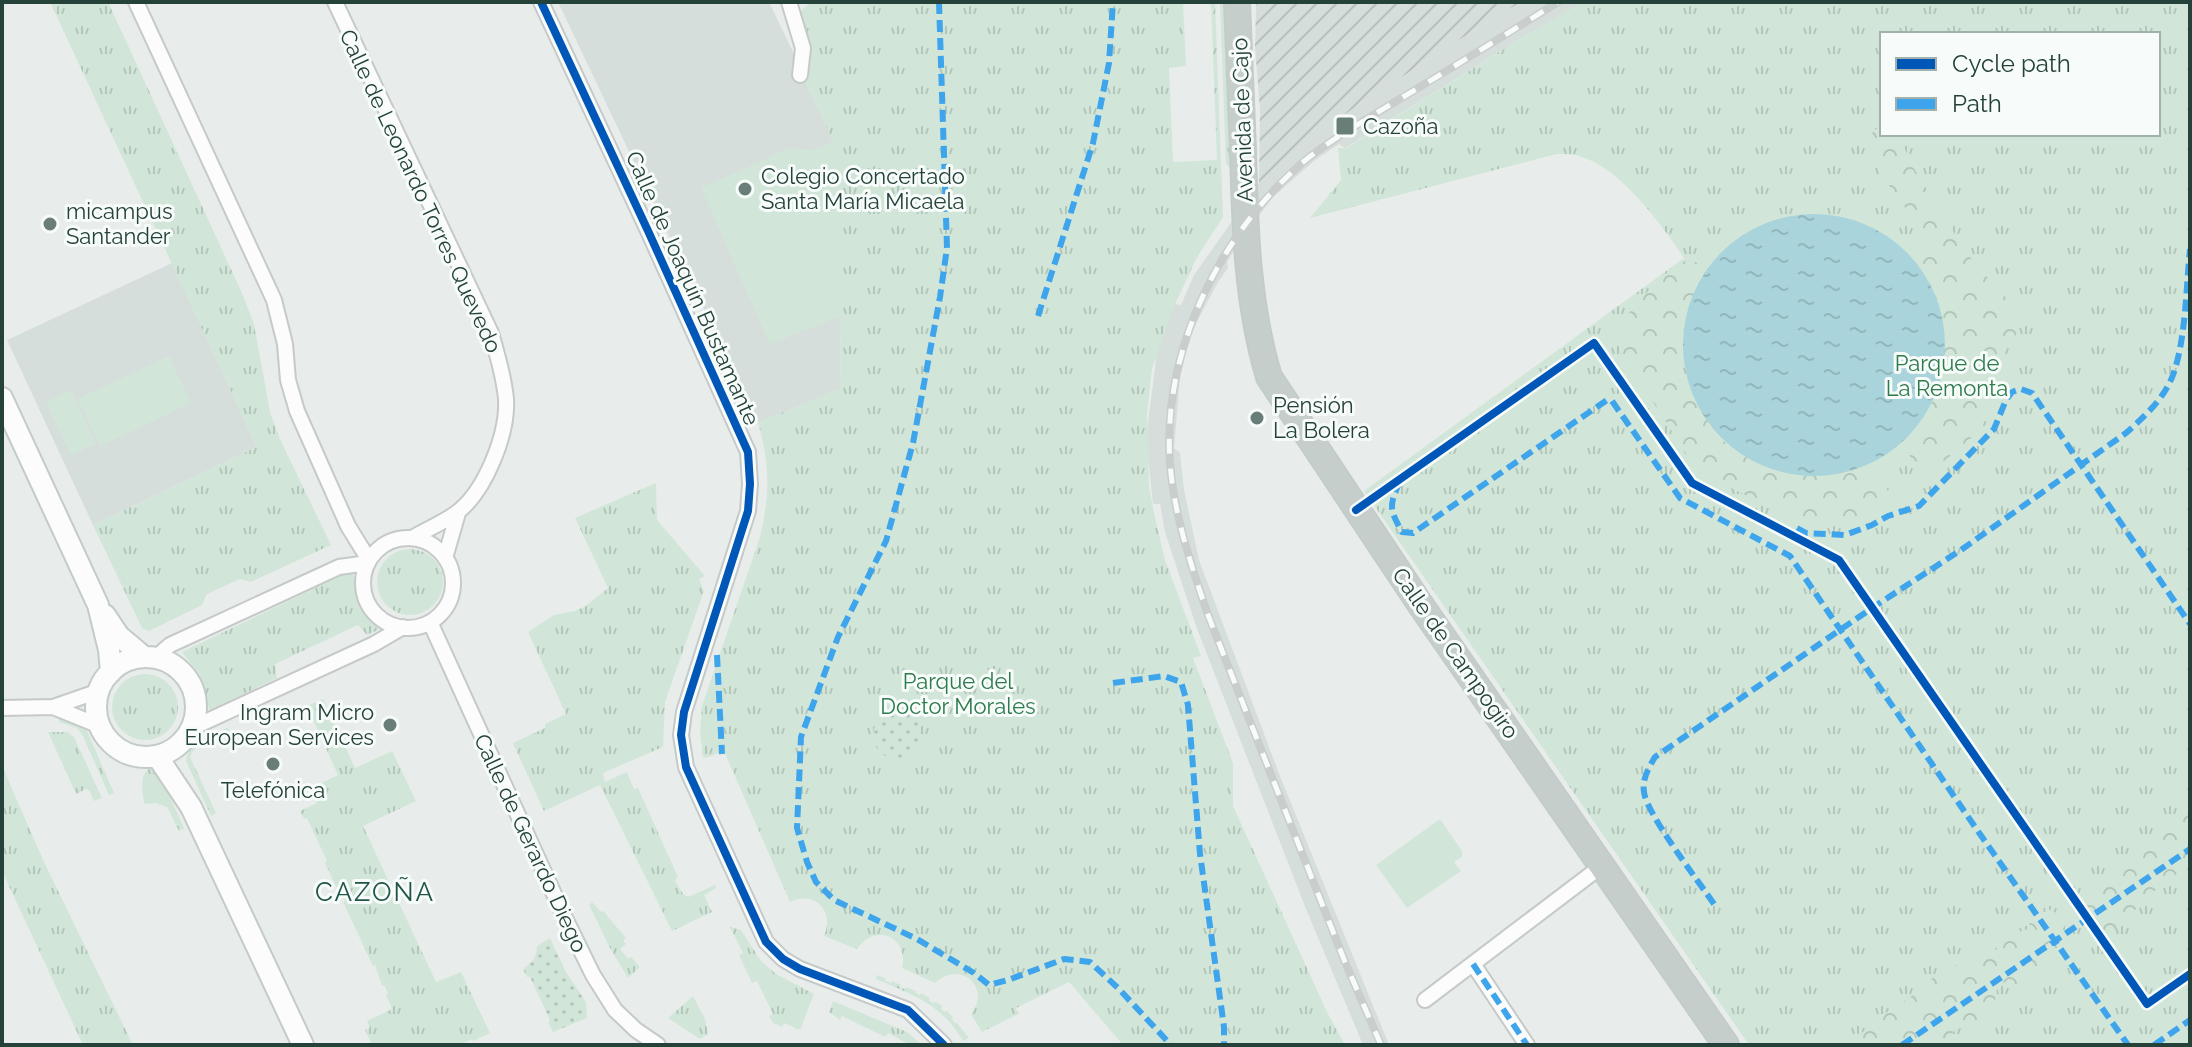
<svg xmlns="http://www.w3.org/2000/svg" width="2192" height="1047" viewBox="0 0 2192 1047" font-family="Raleway,sans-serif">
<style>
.built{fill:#d6dedb}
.industrial{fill:url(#industrial-furrows)}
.grass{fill:url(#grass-tufts);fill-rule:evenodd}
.forest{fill:url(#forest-crowns)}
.garden{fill:url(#garden-dots)}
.pitch{fill:#d1e6d8}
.water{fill:url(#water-ripples)}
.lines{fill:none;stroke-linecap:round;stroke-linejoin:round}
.minor-casing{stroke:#c5cac8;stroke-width:18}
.secondary-casing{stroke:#c3cbc8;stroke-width:24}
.trunk-casing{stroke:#c3ccc9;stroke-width:28}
.minor{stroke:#fcfcfc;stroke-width:14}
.secondary{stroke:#fcfcfc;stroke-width:20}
.trunk{stroke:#c6cecc;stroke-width:24}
.rail-casing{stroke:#c9cdcc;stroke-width:8}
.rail{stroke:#f7fbf9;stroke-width:5;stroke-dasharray:15;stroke-linecap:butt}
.quiet{stroke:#3ea4ec;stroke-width:6;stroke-dasharray:12 6;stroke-linecap:butt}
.cycleway-casing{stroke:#f7fbf9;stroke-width:13}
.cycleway{stroke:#0057b8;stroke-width:8}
.poi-dot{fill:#697e78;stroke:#f7fbf9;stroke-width:3}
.labels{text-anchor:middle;stroke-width:6;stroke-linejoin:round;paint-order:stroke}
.street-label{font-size:22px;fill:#24423a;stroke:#f7fbf9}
.poi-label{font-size:22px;fill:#24423a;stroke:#f7fbf9;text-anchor:start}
.park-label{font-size:22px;fill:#2d7a4b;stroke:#f7fbf9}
.quarter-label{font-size:26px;letter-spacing:2px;fill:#1f5548;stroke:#f7fbf9}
</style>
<defs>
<pattern id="industrial-furrows" width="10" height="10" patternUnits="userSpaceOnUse" patternTransform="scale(2)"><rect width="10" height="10" fill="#d6dedb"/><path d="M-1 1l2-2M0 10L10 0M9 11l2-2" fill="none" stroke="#b8c0bd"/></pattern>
<pattern id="grass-tufts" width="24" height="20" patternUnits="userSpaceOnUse" patternTransform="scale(2)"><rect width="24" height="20" fill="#d1e6d8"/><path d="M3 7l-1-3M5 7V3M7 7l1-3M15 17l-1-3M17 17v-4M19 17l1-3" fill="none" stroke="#b3c6ba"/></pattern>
<pattern id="forest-crowns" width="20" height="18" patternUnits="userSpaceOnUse" patternTransform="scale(2)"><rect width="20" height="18" fill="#d1e6d8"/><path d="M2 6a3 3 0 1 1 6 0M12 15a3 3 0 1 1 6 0" fill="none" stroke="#b3c6ba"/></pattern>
<pattern id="garden-dots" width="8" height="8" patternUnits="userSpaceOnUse" patternTransform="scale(2)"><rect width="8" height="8" fill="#d1e6d8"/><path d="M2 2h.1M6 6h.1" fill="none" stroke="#b3c6ba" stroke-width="1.8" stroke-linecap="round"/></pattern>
<pattern id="water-ripples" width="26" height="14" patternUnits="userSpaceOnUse" patternTransform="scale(2)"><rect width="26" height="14" fill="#a9d4db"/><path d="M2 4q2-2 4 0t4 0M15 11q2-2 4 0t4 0" fill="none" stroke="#91b7bd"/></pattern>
</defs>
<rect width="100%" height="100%" fill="#e8edeb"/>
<path class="built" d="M558,2H769L796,58L800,75L805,81L843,161L840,389L758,423Z
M1521,2L1583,3L1523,37L1345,148L1339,144L1314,161L1273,197L1240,241L1227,262L1228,268L1218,282L1190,335L1180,378L1174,448L1180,453L1184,490L1199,560L1278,771L1389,1045H1363L1306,909L1196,626L1165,532L1160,504H1153L1146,438L1158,344L1174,304L1181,305L1194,275L1259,183L1322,129L1457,41Z
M172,263L257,447L93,525L7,340Z"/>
<path class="industrial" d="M1256,2H1521L1457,41L1322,129L1259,183L1260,110L1255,48Z"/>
<path class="grass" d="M50,2H108L242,293L254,324L270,412L279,437L331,545L251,582L240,579L207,594L202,605L149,631L142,628L93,525L257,447Z
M812,2H1183L1186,66L1169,68L1173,162L1217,160L1211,2H1215L1223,217L1196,259L1172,311L1152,369L1147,415L1149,487L1156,522L1165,560L1201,656L1193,658L1233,763V806L1327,1012L1345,1045H1123L1069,982L1016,1008L1018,1014L982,1032L971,1014C992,987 960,959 935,983L902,968C909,937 876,922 857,949L824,936C835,911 815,890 790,902L724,751L706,758L703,757L700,731L702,706L760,537C770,497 770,463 758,423L840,388L843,162L805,81L808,62L799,12Z
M1220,2H1225L1231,169L1226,164Z
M1583,2H2190V1045H1749L1364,491L1684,258C1662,225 1621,169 1582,157C1574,154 1565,154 1557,154L1310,218L1341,180L1338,148H1346L1523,37ZM1882,34H2158V134H1882Z
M656,483L657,520L705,576L699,579L704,591L665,702L663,747L603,773L605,782L627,772L634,789L638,788L678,877L675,881L683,894L688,897L715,885L716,888L704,895L712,912L672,931L600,785L544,811L513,743L545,728V724L566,714L528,632L554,615L575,611L586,606L608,588L575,518Z
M377 582a33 33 0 1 1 66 0a33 33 0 1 1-66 0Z
M347,573L353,574C357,583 357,592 361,601C365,612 376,618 378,630L367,635L358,625L275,664L277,678L210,710L205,702L200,675L182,652Z
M112 707a33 33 0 1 1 66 0a33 33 0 1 1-66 0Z
M323,699L355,768L392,751L416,801L363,826L436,982L461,972L490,1033L473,1041L472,1039L464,1043V1045H372L365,1030L370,1028L367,1021L392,1009L386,995L388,993L384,985L382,986L375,965L373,966L343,902L345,901L341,893H339L325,863L327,861L307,818L304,819L300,811L317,803L311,788L338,775L307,706Z
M59,717L82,725L87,731L114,793L109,795L82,734L77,728L59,722Z
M227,728L231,731C217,737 195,743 190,757L216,813L211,816L186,761C188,740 210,736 227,728Z
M48,732H67L74,737L102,798L94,801L88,788L76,794Z
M2,766L45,864L133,1045H83L2,871Z
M151,768L159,773L184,828L179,831L167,807L156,803L144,804C143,791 138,774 151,768Z
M592,902L601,912L603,911L626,938L623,941L626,944L620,949L628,959L631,957L640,967L628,978L610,948L589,905Z
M730,927L741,930L761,961L776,974L814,994L800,1030L784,1023L782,1027L773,1023L769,1016L773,1014L757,981L752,983L739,955L743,953Z
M877,975L885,978V981L891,983L892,981L901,985L900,987L905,989L906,987L916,991V993L920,995L921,993L930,998L929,1000L933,1003L936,1002L942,1006L941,1009L945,1012L946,1010L953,1017L952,1019L955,1023H957L969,1038L963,1041C942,1004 913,995 876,979Z
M693,996L705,1019L708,1034L700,1039L668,1018Z
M833,1001L907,1032L922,1045H910L888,1033L885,1037L842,1016L840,1020L829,1012Z"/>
<path class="forest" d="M1882,124V134H1898L1913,167L1964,249L1980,271L2003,291L2019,330L1999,361L1989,369L1986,388V425L1944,461L1928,466L1912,460L1902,441C1947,400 1957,334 1927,281C1922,272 1917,263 1909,256L1918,245L1924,234C1909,209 1879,179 1872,152C1870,146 1872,139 1872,133Z
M1692,261L1701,264L1698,283L1684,323L1681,368L1697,406L1722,440L1757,464L1800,476L1844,474L1863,466L1873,467L1889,493L1882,507L1866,516L1841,525L1813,521L1780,513L1710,477L1694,466L1643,386L1625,363L1616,339L1620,324L1642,297L1678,262Z
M2190,813V866L2164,882L2113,931H2104L2084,901C2092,887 2095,869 2116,881L2122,880C2128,847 2164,830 2190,813Z
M2048,909L2056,913L2065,924V933L2075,943L2076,952L2059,966L2028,983L2025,987L2005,982L1997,988C1993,1021 1987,1017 1960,1028C1953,1031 1946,1039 1940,1045H1851L1861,1033L1872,1027L1893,1006L1907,1000L1929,980L1954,966L1984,958L1994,952L2009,935L2029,929L2030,918Z"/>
<path class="garden" d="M873 735a24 24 0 1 1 48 0a24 24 0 1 1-48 0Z
M550,938L566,972L586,1002L587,1018L553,1032L548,1022L550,1020L530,977H527L523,969C532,963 537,957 537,946Z"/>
<path class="pitch" d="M834,141L843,161L841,316L770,344L701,188L790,148L813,150Z
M169,356L191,403L100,446L78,399Z
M71,390L96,444L71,455L46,402Z
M1440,819L1462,851V857L1454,862L1461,871L1407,908L1376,865Z"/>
<path class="water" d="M1683 345a131 131 0 1 1 262 0a131 131 0 1 1-262 0Z"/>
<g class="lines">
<g class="minor-casing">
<path id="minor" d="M136,2L274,300L285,344L288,380L297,411L348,526L369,560
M335,2L491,333C497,354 504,376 506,399C508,434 485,493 455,514C442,523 426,530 412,538
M541,2L649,233L748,452L750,484L748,511L684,712L681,735L686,767L766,942L783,959L800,969L908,1010L944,1045
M789,2L803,48L800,75
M363 583a45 45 0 1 1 90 0a45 45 0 1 1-90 0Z
M445,558L458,513
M430,622L564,916L593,975L615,1010L636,1030L658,1045
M155,658L170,645L339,567L368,563
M53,707L100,726
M2,708L53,707L99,691
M192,728L374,644L403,627
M1473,964L1527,1045
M1425,1000L1603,865"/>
</g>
<g class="secondary-casing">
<path id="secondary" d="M2,398L98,605L109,650L111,672
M105,615L119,636L144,657
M96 707a50 50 0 1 1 100 0a50 50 0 1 1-100 0Z
M157,756L191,807L303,1045"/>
</g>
<g class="trunk-casing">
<path id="trunk" d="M1237,2C1239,52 1241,101 1243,151C1245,227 1247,304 1269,377L1420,604L1726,1045"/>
</g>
<use href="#minor" class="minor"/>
<use href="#secondary" class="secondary"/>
<use href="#trunk" class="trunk"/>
<g class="rail-casing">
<path id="rail" d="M1381,1045L1345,962L1208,615C1191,565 1174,515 1170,463C1162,352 1219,235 1302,163C1331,139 1366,120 1398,100C1452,68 1505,35 1558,2"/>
</g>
<use href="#rail" class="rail"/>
<path class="quiet" d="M939,2L947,248L940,297L913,443L886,541L838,637L801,737L797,828L807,862L816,882L834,900L917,939L974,973L989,985L1008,980L1064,959L1090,962L1119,989L1171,1045
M1038,316L1093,143L1109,63L1113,2
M1400,481C1389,506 1389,508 1402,532L1413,533L1607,400L1612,401L1680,498L1790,556L1975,827L2128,1045
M1797,528L1806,533L1845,535L1872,525L1888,516L1919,506L1994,429L2006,400L2012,392L2021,389L2032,393L2190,624
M717,655L722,754
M1113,683L1164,676L1181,682L1188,705L1200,854L1224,1027V1045
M1714,904C1699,882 1646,813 1644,792C1642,779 1648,769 1655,757L1872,608L1961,550L2126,433C2144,417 2164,399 2173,375C2186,339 2186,287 2190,249
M1473,964L1527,1045
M1902,1045L2190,849
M2154,1045L2190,1020"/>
<g class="cycleway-casing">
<path id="cycleway" d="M541,2L649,233L748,452L750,484L748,511L684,712L681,735L686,767L766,942L783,959L800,969L908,1010L944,1045
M1356,510L1594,343L1692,483L1839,560L2147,1004L2190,974"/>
</g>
<use href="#cycleway" class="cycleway"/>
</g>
<g class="poi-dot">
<rect x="1335" y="116" width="20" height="20" rx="4"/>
<circle cx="745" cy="189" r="8"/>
<circle cx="50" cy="224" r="8"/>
<circle cx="1257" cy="418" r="8"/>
<circle cx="390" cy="725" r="8"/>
<circle cx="273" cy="764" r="8"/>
</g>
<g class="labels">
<g class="street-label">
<text transform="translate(1242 120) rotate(-92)" y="8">Avenida de Cajo</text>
<text transform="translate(421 191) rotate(65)" y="8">Calle de Leonardo Torres Quevedo</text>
<text transform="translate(693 288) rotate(66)" y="8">Calle de Joaquín Bustamante</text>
<text transform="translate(1456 653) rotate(55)" y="8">Calle de Campogiro</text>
<text transform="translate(531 843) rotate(65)" y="8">Calle de Gerardo Diego</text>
</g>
<g class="poi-label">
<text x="1363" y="134">Cazoña</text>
<text x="761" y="184">Colegio Concertado<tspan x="761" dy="25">Santa María Micaela</tspan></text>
<text x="66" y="219">micampus<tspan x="66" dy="25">Santander</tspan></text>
<text x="1273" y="413">Pensión<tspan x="1273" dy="25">La Bolera</tspan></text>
<text x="374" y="720" text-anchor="end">Ingram Micro<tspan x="374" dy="25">European Services</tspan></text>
<text x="273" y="798" text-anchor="middle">Telefónica</text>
</g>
<g class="park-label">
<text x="1947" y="371">Parque de<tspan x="1947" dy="25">La Remonta</tspan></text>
<text x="958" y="689">Parque del<tspan x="958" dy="25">Doctor Morales</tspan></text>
</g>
<g class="quarter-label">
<text x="375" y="901">CAZOÑA</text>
</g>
</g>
<rect width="2192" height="1047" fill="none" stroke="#24423a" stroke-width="8"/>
<rect x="1880" y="32" width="280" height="104" fill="#f7fbf9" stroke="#a3b1ad" stroke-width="2"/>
<rect x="1896" y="58" width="40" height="12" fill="#0057b8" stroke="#a3b1ad" stroke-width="2"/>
<text x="1952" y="72" font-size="24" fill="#24423a">Cycle path</text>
<rect x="1896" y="98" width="40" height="12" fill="#3ea4ec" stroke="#a3b1ad" stroke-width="2"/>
<text x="1952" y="112" font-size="24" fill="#24423a">Path</text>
</svg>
